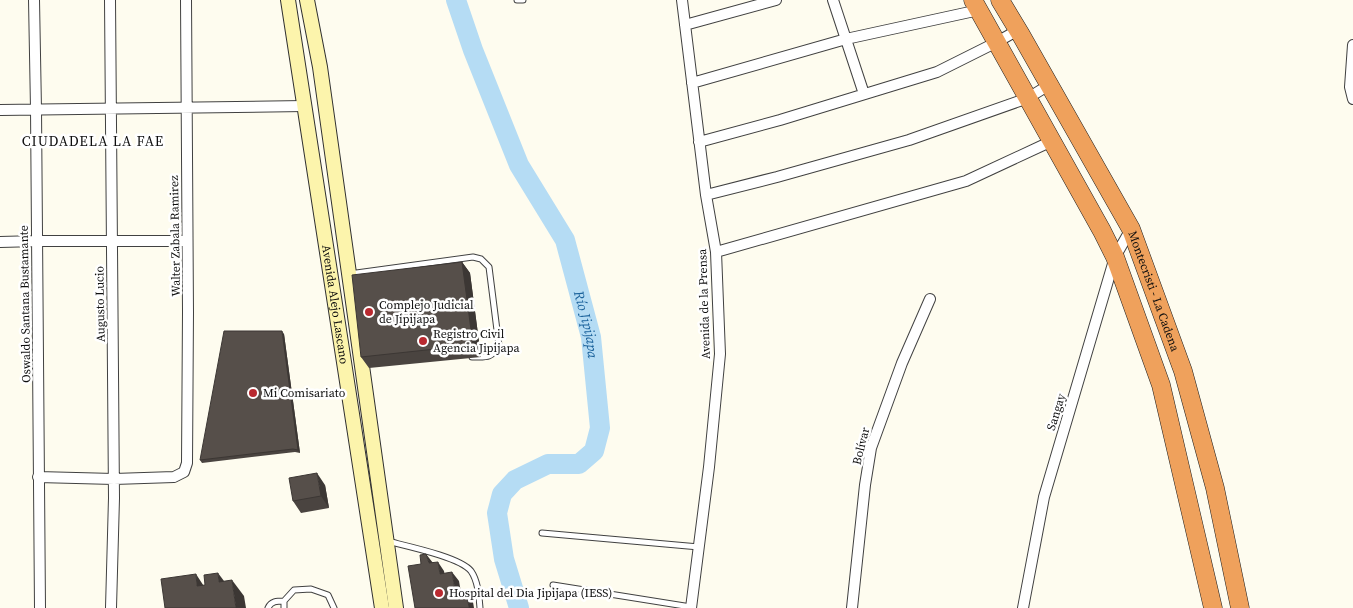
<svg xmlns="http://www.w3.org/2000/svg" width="1353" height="608" viewBox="0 0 1353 608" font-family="'Source Serif 4',serif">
<rect width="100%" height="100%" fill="#fefcef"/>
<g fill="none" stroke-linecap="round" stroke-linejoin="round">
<!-- river -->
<path stroke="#b5dcf4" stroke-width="20" id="s1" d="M456,0L473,50L519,165L565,240L591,337L600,428L594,451L579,464H548L515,480L502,494L497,513L504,559L519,608"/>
<defs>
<path id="lane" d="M517,0H523
M349,274L473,257L481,259L489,267L499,346C491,359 486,357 472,357
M542,533L699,547
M387,541C406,546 460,557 471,571C478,581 479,596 480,608
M553,585L691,607
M268,608C271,601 277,601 284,601
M284,608V601L294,590L311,589L328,595L334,608"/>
<path id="street" d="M34,0L36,109L40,608
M110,0L114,498L111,608
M682,0L706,195L716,252L720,354L709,467L691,608
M833,0L864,94
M685,25L776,0
M1353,45L1350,87L1353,99
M692,83L846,39L979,10
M0,110L304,106
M699,142L780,120L937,72L997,42L1018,30
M706,195L777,177L909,140L1028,98L1049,85
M0,242L37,241H187
M716,252L966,181L1052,141
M38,477L114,479L174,477L184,472L187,463L188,312L186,0
M852,608L865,485L871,448L902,363L930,299
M1023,608L1044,497L1115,257L1131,229"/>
<g id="secondary">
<path id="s2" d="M288,0L382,608"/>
<path d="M307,0L320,67L396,608"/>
</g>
<g id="highway">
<path d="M973,0L1102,231L1115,257L1161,385L1213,608"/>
<path id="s3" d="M1000,0L1021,35L1131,229L1183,371L1215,488L1240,608"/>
</g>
</defs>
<!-- lane casing -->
<use href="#lane" stroke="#414141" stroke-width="7"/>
<!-- street casing -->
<use href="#street" stroke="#414141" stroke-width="12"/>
<!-- secondary casing -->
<use href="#secondary" stroke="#303030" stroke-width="16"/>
<!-- highway casing -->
<use href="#highway" stroke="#1f1f1f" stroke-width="19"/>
<!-- lane -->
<use href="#lane" stroke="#fff" stroke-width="5"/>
<!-- street -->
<use href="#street" stroke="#fff" stroke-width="10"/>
<!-- secondary -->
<use href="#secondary" stroke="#fcf4ac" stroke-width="14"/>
<!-- highway -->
<use href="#highway" stroke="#efa15c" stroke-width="18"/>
</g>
<!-- wall -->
<path fill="#4a4440" d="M462,262L470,273L481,357L369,368L361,357Z
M284,334L300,453L295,452L202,463L200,460Z
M325,485L329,508L301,513L293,501Z"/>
<!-- shaded-wall -->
<path fill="#3c3734" d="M462,262L470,273L481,357L473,345Z
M282,331L284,334L300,453L298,450Z
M317,473L325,485L329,508L321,496Z
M426,554L433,563H429Z
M438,562L444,571L446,583L440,574Z
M452,572L459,581L463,604L456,595Z
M218,573L230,589L219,582Z
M196,574L207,591L197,586Z
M232,580L244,596L246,608H236Z
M467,594L473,602L474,608H469Z"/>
<!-- building -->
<path fill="#564f4a" stroke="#3c3734" d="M462,262L473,345L361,357L352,275Z
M224,331H282L298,450L293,449L200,460Z
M317,473L321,496L293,501L289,478Z
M426,554L429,563L438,562L440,574L452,572L456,595L467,594L469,608H415L408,566L421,564L420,555Z
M218,573L219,582L232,580L236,608H165L161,579L196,574L197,586L205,585L204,575Z"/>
<!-- markers -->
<g fill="#b92a30" stroke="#fff" stroke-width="2">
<circle cx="369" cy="312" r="5"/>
<circle cx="423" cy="341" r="5"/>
<circle cx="253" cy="393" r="5"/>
<circle cx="439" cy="593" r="5"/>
</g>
<g text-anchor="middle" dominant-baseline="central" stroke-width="5" stroke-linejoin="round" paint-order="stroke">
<!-- street labels -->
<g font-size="12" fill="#0e0e0e" stroke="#fff">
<text transform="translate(175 236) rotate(-91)">Walter Zabala Ramirez</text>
<text stroke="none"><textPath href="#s3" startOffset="330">Montecristi - La Cadena</textPath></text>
<text transform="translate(25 304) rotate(-91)">Oswaldo Santana Bustamante</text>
<text transform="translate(100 304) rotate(-91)">Augusto Lucio</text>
<text stroke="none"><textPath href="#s2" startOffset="308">Avenida Alejo Lascano</textPath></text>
<text transform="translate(704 304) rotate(-92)">Avenida de la Prensa</text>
<text transform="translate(1056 412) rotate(-73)">Sangay</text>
<text transform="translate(861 446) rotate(-76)">Bolívar</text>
</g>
<!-- poi labels -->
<g font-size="12" fill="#0e0e0e" stroke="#fff" text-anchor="start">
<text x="379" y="305">Complejo Judicial<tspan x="379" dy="14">de Jipijapa</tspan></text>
<text x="433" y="334">Registro Civil<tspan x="433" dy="14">Agencia Jipijapa</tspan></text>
<text x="263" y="393">Mi Comisariato</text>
<text x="449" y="593">Hospital del Dia Jipijapa (IESS)</text>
</g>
<!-- neighbourhood labels -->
<g font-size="14" letter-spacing="1" fill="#0e0e0e" stroke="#fff">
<text x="93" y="141">CIUDADELA LA FAE</text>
</g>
<!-- water labels -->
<g font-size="14" font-style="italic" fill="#1b629b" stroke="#fff">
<text stroke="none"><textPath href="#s1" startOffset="352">Río Jipijapa</textPath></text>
</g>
</g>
</svg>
